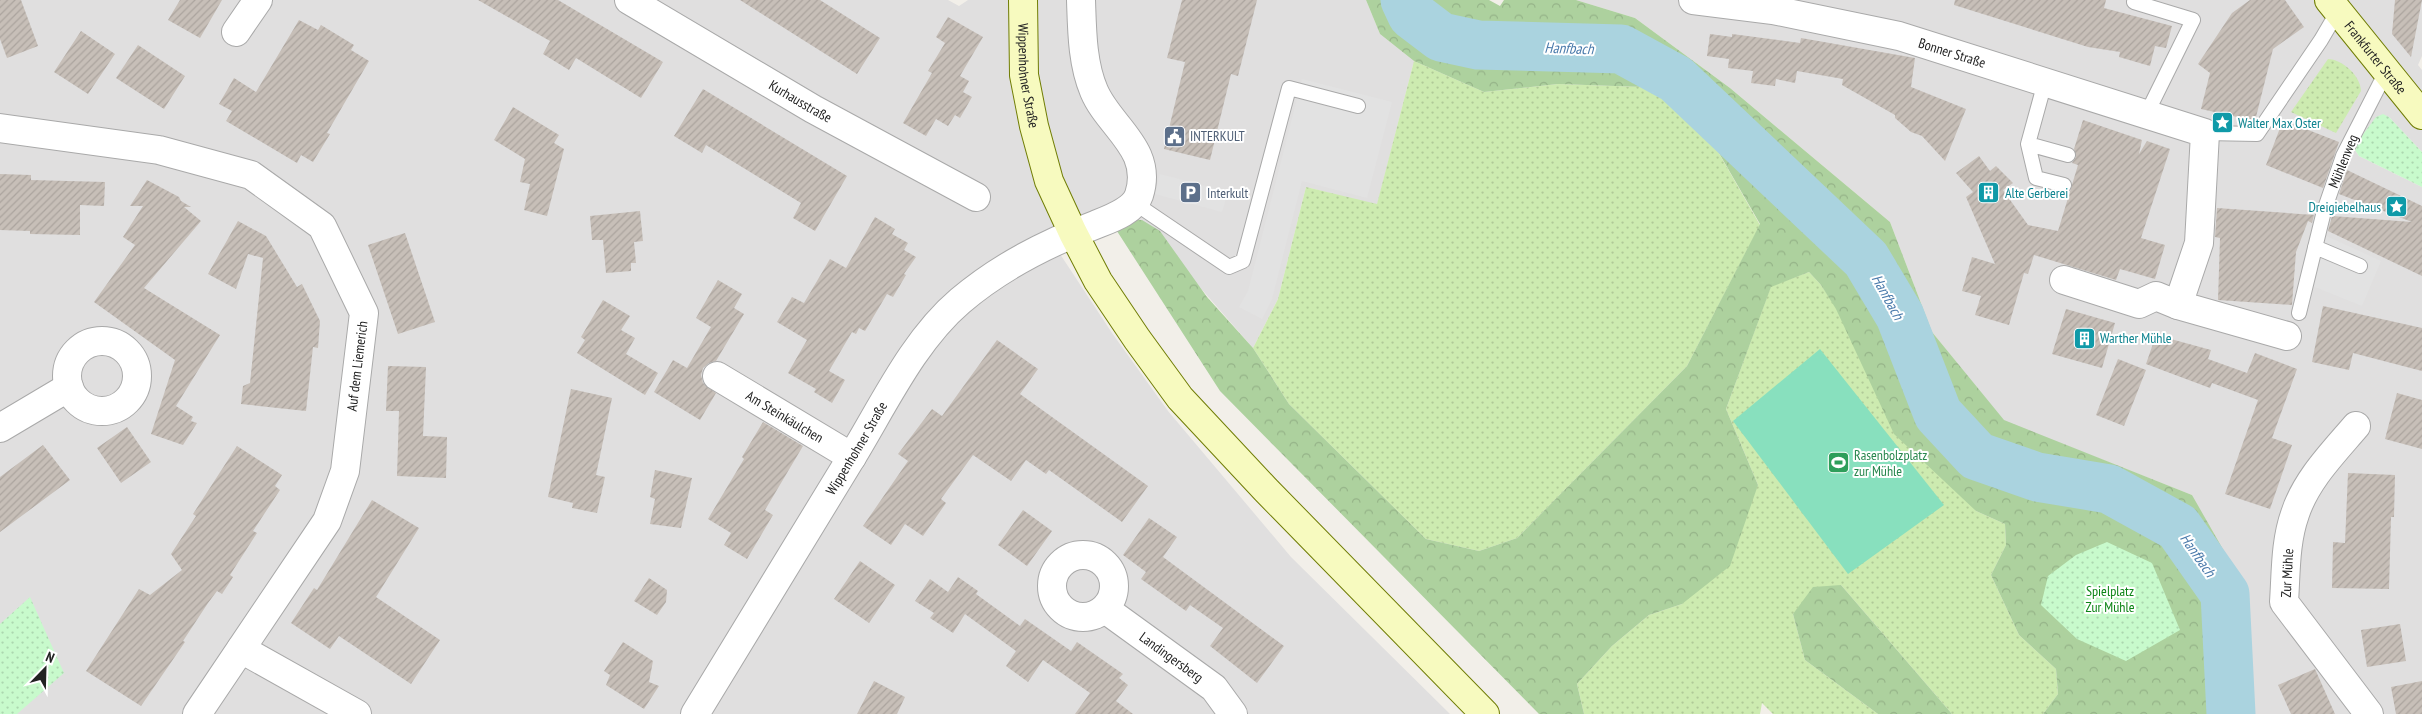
<svg xmlns="http://www.w3.org/2000/svg" width="2422" height="714" viewBox="0 0 2422 714" font-family="'PT Sans Narrow',sans-serif">
<defs>
<pattern id="grass-dots" width="8" height="8" patternUnits="userSpaceOnUse" patternTransform="scale(1.25)"><rect width="8" height="8" fill="#cdebb0"/><path d="M2 2h.1M6 6h.1" fill="none" stroke="#b0c997" stroke-width="1.8" stroke-linecap="round"/></pattern>
<pattern id="forest-crowns" width="20" height="18" patternUnits="userSpaceOnUse" patternTransform="scale(1.25)"><rect width="20" height="18" fill="#add19e"/><path d="M2 6a3 3 0 1 1 6 0M12 15a3 3 0 1 1 6 0" fill="none" stroke="#95b388"/></pattern>
<pattern id="park-dots" width="8" height="8" patternUnits="userSpaceOnUse" patternTransform="scale(1.25)"><rect width="8" height="8" fill="#c8facc"/><path d="M2 2h.1M6 6h.1" fill="none" stroke="#acd6af" stroke-width="1.8" stroke-linecap="round"/></pattern>
<pattern id="building-hatch" width="6" height="6" patternUnits="userSpaceOnUse" patternTransform="scale(1.25)"><rect width="6" height="6" fill="#c7bfb8"/><path d="M-1 1l2-2M0 6l6-6M5 7l2-2" fill="none" stroke="#aba49e"/></pattern>
</defs>
<rect width="100%" height="100%" fill="#f2efe9"/>
<!-- residential -->
<path fill="#e0dfdf" d="M0,0H948L959,6L968,0H1366L1380,34L1414,61L1377,205L1306,187L1278,299L1253,348L1142,221L1060,254L1112,333L1168,411L1291,557L1450,714H0Z
M1576,0H2422V56L2418,65L2422,70V152L2389,117L2355,150L2359,156L2422,187V714H2252V664L2192,495L2004,421L1932,332L1890,222L1730,88L1635,18Z"/>
<!-- grass -->
<path fill="url(#grass-dots)" d="M2328,59C2342,59 2361,76 2361,91L2336,133L2291,112Z
M1414,61L1484,92L1558,84L1643,87L1701,122L1760,225L1687,366L1517,538L1479,551L1426,539L1289,404L1253,348L1278,299L1306,187L1377,204Z
M1809,272L1821,285L1976,511L2005,524L2006,545L1991,575L2019,635L2056,669L2058,694L2043,714H1952L1841,585L1793,614L1805,660L1878,714H1773L1762,703L1760,714H1584L1577,684L1612,646L1649,615L1682,604L1758,485L1726,409L1771,286Z"/>
<!-- forest -->
<path fill="url(#forest-crowns)" d="M1366,0H1489L1500,6L1504,0H1576L1635,18L1730,88L1890,222L1932,332L2004,420L2192,495L2244,586L2252,664V714H2043L2058,694L2056,669L2019,635L1991,575L2006,545L2005,524L1976,511L1894,434L1836,309L1821,285L1809,272L1771,287L1726,409L1758,485L1730,566L1682,604L1649,615L1612,646L1577,684L1584,714H1539L1220,391L1115,228L1131,220H1142L1160,231L1207,297L1253,348L1289,404L1426,539L1479,551L1517,538L1687,366L1760,224L1701,122L1643,87L1558,84L1484,92L1414,61L1380,34Z
M1841,585L1952,714H1878L1805,660L1793,614L1813,587Z"/>
<!-- park -->
<path fill="url(#park-dots)" d="M2383,114L2389,117L2422,152V187L2359,156L2355,150V145L2376,117Z
M2107,542L2152,563L2180,630L2126,661L2077,639L2041,605L2048,576L2076,555Z
M30,597L64,673L17,714H0V624Z"/>
<!-- pitch -->
<path fill="#88e0be" d="M1820,349L1944,505L1848,574L1733,421Z"/>
<!-- parking -->
<path fill="#e2e2e2" d="M1302,79L1392,102L1367,198L1302,181L1272,299L1262,319L1239,307L1248,291Z
M1160,174L1228,192L1222,212L1155,194Z
M2322,234L2381,261L2362,306L2310,285Z"/>
<g fill="none" stroke-linecap="round" stroke-linejoin="round">
<!-- river -->
<path stroke="#aad3df" stroke-width="49" d="M1405,0L1412,15L1441,37L1478,45L1621,49L1676,79L1866,259L1900,316L1938,414L1977,456L2037,477L2109,489L2178,527L2225,594L2231,714"/>
</g>
<!-- building -->
<path fill="url(#building-hatch)" d="M0,0H21L38,46L7,58L0,39Z
M180,0H222L200,38L168,20Z
M478,0H558L663,62L641,98L576,58L569,70L543,54L550,41Z
M740,0H820L880,38L857,74Z
M1182,0H1257L1238,76L1231,74L1210,160L1164,149L1185,62L1167,58Z
M1955,0H2106L2104,8L2172,26L2166,48L2155,46L2150,66L2119,57L2120,52L2088,47L1954,5Z
M2250,0H2285L2304,27L2273,49L2255,121L2201,109L2210,73L2198,64L2232,13Z
M2395,0H2422L2411,57L2392,34Z
M948,17L983,37L960,76L969,81L963,92L972,97L960,118L955,115L948,126L936,119L926,136L903,123L932,73L928,71L945,43L936,37Z
M299,20L318,30L321,25L354,45L351,50L369,61L327,133L330,134L313,162L301,155L297,163L226,121L232,111L219,104L234,78L256,92Z
M81,31L115,54L88,94L54,72Z
M1710,34L1732,37V34L1800,43L1801,38L1915,58L1911,87L1966,109L1945,161L1922,136L1911,132L1895,118V115L1842,85L1843,79L1797,71L1795,83L1776,79L1775,86L1751,83L1753,71L1728,68L1729,59L1707,56Z
M138,45L185,76L164,109L116,78Z
M703,89L847,176L815,231L793,218L801,203L706,145L702,153L674,136Z
M513,107L559,135L554,143L564,149L547,216L524,210L530,184L520,182L525,159L494,140Z
M2083,120L2142,140L2139,154L2147,141L2170,149L2141,238L2165,245L2155,279L2120,269L2116,280L2034,255L2028,274L2024,273L2009,325L1975,315L1981,296L1962,291L1972,257L1995,264L1966,197L1973,192L1956,173L1979,156L1990,171L1996,166L2013,183L2003,190L2028,225L2058,231L2078,165L2072,163L2076,157L2074,149Z
M2283,120L2339,142L2323,188L2266,165Z
M2347,170L2422,206V276L2328,231L2332,216L2412,222L2339,194Z
M0,174L31,175V180L105,182L104,206L80,205V235L30,234V231L0,230Z
M147,180L179,197L181,201L191,207H184L201,221L144,288L220,335L176,406L193,417L191,421L197,423L183,445L151,434L175,360L94,302L135,245L123,237L143,206H130Z
M2217,208L2314,215L2312,223L2308,221L2296,252L2292,305L2218,300L2220,238L2215,237Z
M640,211L643,241L634,242L636,263H631V271L606,273L603,240H592L590,216Z
M875,217L895,229L892,234L908,243L904,250L916,257L904,274L906,275L893,297L887,294L865,331L859,328L856,334L852,332L829,371L845,380L832,403L814,392L816,389L788,373L807,340L777,322L792,297L804,303L830,259L846,268Z
M238,221L266,236L297,287L302,284L320,321L318,348L313,347L306,411L241,404L243,386L250,383L263,258L248,254L236,289L208,274Z
M405,233L435,322L398,334L368,245Z
M718,280L742,294L734,308L744,314L716,361L709,363L703,368L701,375L703,383L716,393L700,420L654,392L673,360L687,368L711,327L696,318Z
M603,300L630,316L621,330L635,338L626,354L658,373L645,395L577,353L585,340L581,337Z
M2323,306L2422,328V371L2353,353L2349,370L2312,362Z
M2066,309L2115,323L2102,368L2052,354Z
M2156,335L2211,350L2208,359L2247,373L2255,353L2297,369L2272,438L2292,445L2270,509L2225,494L2258,400L2212,383L2210,388L2146,364Z
M997,340L1038,369L1020,394L1148,486L1122,522L1049,470L1046,474L1026,460L1011,481L973,455L941,499L946,503L923,536L905,524L891,545L863,526L908,461L898,454L932,409L942,416Z
M2118,359L2146,370L2124,426L2096,415Z
M388,366L426,367L423,436L447,437L446,478L397,476L399,411H386Z
M571,389L612,398L596,475L605,477L597,513L572,508L573,503L548,497Z
M2397,393L2422,400V449L2385,439Z
M763,422L803,446L765,510L773,515L747,559L724,545L731,533L708,519L744,459L742,457Z
M127,427L151,462L121,483L97,448Z
M43,445L70,480L0,532V477Z
M237,446L282,475L275,486L280,490L253,531L257,533L230,575L233,577L222,594L217,591L208,603L183,641L185,642L141,706L86,671L139,589L150,595L182,570L171,554L196,516L193,514Z
M655,470L692,478L681,528L650,524L655,499L650,497Z
M2348,473L2395,475L2394,517H2391L2389,589L2332,588L2333,542L2345,543Z
M372,500L419,528L376,597L440,640L411,684L339,636L330,649L291,623L314,588L317,590Z
M1023,510L1052,531L1027,566L998,545Z
M1149,518L1177,537L1163,557L1284,646L1257,683L1210,646L1223,628L1190,605L1186,611L1141,579L1146,572L1123,555Z
M860,561L895,585L869,623L834,599Z
M958,577L978,591L976,594L1020,626L1025,619L1071,651L1077,642L1123,674L1119,678L1128,685L1116,701L1133,714H1075L1090,693L1043,660L1028,682L1006,666L1016,651L965,614L953,633L930,618L934,613L915,601L930,579L948,592Z
M649,578L667,590L666,602L657,615L634,601Z
M2400,624L2406,661L2367,667L2361,630Z
M623,642L653,661L649,682L659,686L644,709L606,685L610,675L604,671Z
M2315,669L2335,714H2291L2278,685Z
M874,681L905,697L897,714H857Z
M2422,681V714H2396L2391,687Z"/>
<g fill="none" stroke-linecap="round" stroke-linejoin="round">
<defs>
<path id="service" d="M2134,2L2193,20L2146,115
M2045,82L2028,144L2036,178L2064,185
M2205,133L2257,134L2321,40L2338,11
M2028,144L2068,155
M1136,204L1229,267L1243,261L1289,88L1358,106
M2315,247L2360,266
M2299,313L2324,211L2343,156L2386,72"/>
<g id="minor">
<path id="s1" d="M629,0L813,109L976,197"/>
<path id="s2" d="M1693,0L1773,10L1899,36L2205,133L2199,243L2178,305L2287,336"/>
<path d="M236,32L258,0"/>
<path d="M0,128L159,150L251,175L322,226L364,313L345,471L327,521L197,714"/>
<path d="M2064,280L2139,304L2156,296L2178,305"/>
<circle cx="102" cy="376" r="35"/>
<path id="s3" d="M717,376L852,457"/>
<path d="M2356,426C2333,453 2306,480 2295,514C2285,542 2286,573 2284,602L2369,714"/>
<path d="M0,428L69,387"/>
<circle cx="1083" cy="586" r="31"/>
<path id="s4" d="M1105,609L1214,688L1233,714"/>
<path d="M241,649L357,714"/>
<path id="s5" d="M695,714C747,628 800,542 853,455C884,404 914,340 960,301C1000,267 1047,243 1095,225C1110,219 1134,211 1139,195C1154,149 1109,127 1094,91C1082,63 1082,29 1081,0"/>
</g>
<g id="secondary">
<path id="s6" d="M1023,0L1024,75L1034,126L1049,181L1073,233L1098,281L1137,339L1180,398L1266,490L1485,714"/>
<path id="s7" d="M2329,0L2422,115"/>
</g>
</defs>
<!-- service casing -->
<use href="#service" stroke="#a9a9a9" stroke-width="16"/>
<!-- minor casing -->
<use href="#minor" stroke="#a9a9a9" stroke-width="30"/>
<!-- secondary casing -->
<use href="#secondary" stroke="#707d05" stroke-width="30"/>
<!-- service -->
<use href="#service" stroke="#fff" stroke-width="14"/>
<!-- minor -->
<use href="#minor" stroke="#fff" stroke-width="28"/>
<!-- secondary -->
<use href="#secondary" stroke="#f7fabf" stroke-width="28"/>
</g>
<!-- icons -->
<defs>
<symbol id="sight-square" viewBox="-11 -11 22 22"><rect x="-9" y="-9" width="18" height="18" rx="4" fill="#0f9aa8" stroke="#fff"/><path d="M0-6L1.8-2.2L6-1.7L2.9 1.2L3.7 5.4L0 3.3L-3.7 5.4L-2.9 1.2L-6-1.7L-1.8-2.2Z" fill="#fff"/></symbol>
<symbol id="civic-square" viewBox="-11 -11 22 22"><rect x="-9" y="-9" width="18" height="18" rx="4" fill="#5c6f8a" stroke="#fff"/><path d="M-.6-6.5H3V-4.5H.6V-3L4-1V1h2V6H-6V1h2V-1L-.6-3ZM-1.2 2.5V6h2.4V2.5Z" fill="#fff"/></symbol>
<symbol id="parking-square" viewBox="-11 -11 22 22"><rect x="-9" y="-9" width="18" height="18" rx="4" fill="#5c6f8a" stroke="#fff"/><path d="M-3.5-5.5H1a3.5 3.5 0 0 1 0 7H-1V5.5H-3.5ZM-1-3.4V-.6H.8a1.4 1.4 0 0 0 0-2.8Z" fill="#fff"/></symbol>
<symbol id="building-square" viewBox="-11 -11 22 22"><rect x="-9" y="-9" width="18" height="18" rx="4" fill="#0f9aa8" stroke="#fff"/><path d="M-4-6H4V6H1V3H-1V6H-4ZM-2.5-4.3h1.7v1.8h-1.7ZM.8-4.3h1.7v1.8H.8ZM-2.5-1h1.7V.8h-1.7ZM.8-1h1.7V.8H.8Z" fill="#fff"/></symbol>
<symbol id="stadium-square" viewBox="-11 -11 22 22"><rect x="-9" y="-9" width="18" height="18" rx="4" fill="#2e9e5b" stroke="#fff"/><path d="M0-5a6.5 5 0 1 0 0 10a6.5 5 0 1 0 0-10ZM-3.5-1.8h7v3.6h-7Z" fill="#fff"/></symbol>
</defs>
<g fill-rule="evenodd">
<use href="#sight-square" x="2210" y="110" width="25" height="25"/>
<use href="#civic-square" x="1162" y="124" width="25" height="25"/>
<use href="#parking-square" x="1178" y="180" width="25" height="25"/>
<use href="#building-square" x="1976" y="180" width="25" height="25"/>
<use href="#sight-square" x="2384" y="194" width="25" height="25"/>
<use href="#building-square" x="2072" y="326" width="25" height="25"/>
<use href="#stadium-square" x="1826" y="450" width="25" height="25"/>
</g>
<g text-anchor="middle" dominant-baseline="central" stroke-width="4" stroke-linejoin="round" paint-order="stroke">
<!-- street labels -->
<g font-size="14" fill="#222" stroke="#fff">
<text stroke="none"><textPath href="#s2" startOffset="265">Bonner Straße</textPath></text>
<text stroke="none"><textPath href="#s7" startOffset="74">Frankfurter Straße</textPath></text>
<text stroke="none"><textPath href="#s6" startOffset="76">Wippenhohner Straße</textPath></text>
<text stroke="none"><textPath href="#s1" startOffset="199">Kurhausstraße</textPath></text>
<text transform="translate(2343 161) rotate(-68)">Mühlenweg</text>
<text transform="translate(357 366) rotate(-83)">Auf dem Liemerich</text>
<text stroke="none"><textPath href="#s3" startOffset="79">Am Steinkäulchen</textPath></text>
<text stroke="none"><textPath href="#s5" startOffset="311">Wippenhohner Straße</textPath></text>
<text transform="translate(2287 573) rotate(-87)">Zur Mühle</text>
<text stroke="none"><textPath href="#s4" startOffset="82">Landingersberg</textPath></text>
</g>
<!-- culture labels -->
<g font-size="14" fill="#0d838f" stroke="#fff" text-anchor="start">
<text x="2238" y="123">Walter Max Oster</text>
<text x="2005" y="193">Alte Gerberei</text>
<text x="2381" y="207" text-anchor="end">Dreigiebelhaus</text>
<text x="2100" y="338">Warther Mühle</text>
</g>
<!-- service labels -->
<g font-size="14" fill="#4e5e75" stroke="#fff" text-anchor="start">
<text x="1190" y="136">INTERKULT</text>
<text x="1207" y="193">Interkult</text>
</g>
<!-- leisure labels -->
<g font-size="14" fill="#27864d" stroke="#fff" text-anchor="start">
<text x="1854" y="455">Rasenbolzplatz<tspan x="1854" dy="16">zur Mühle</tspan></text>
</g>
<!-- park labels -->
<g font-size="14" fill="#0c8416" stroke="#fff">
<text x="2110" y="591">Spielplatz<tspan x="2110" dy="16">Zur Mühle</tspan></text>
</g>
<!-- water labels -->
<g font-size="15" font-style="italic" fill="#4a7aab" stroke="#fff">
<text transform="translate(1569 48) rotate(2)">Hanfbach</text>
<text transform="translate(1888 297) rotate(61)">Hanfbach</text>
<text transform="translate(2198 555) rotate(55)">Hanfbach</text>
</g>
</g>
<!-- north arrow -->
<g transform="translate(45 669) rotate(23)" stroke="#ffffff" stroke-width="4" paint-order="stroke">
<path d="M0-4L9 19L0 12L-9 19Z" fill="#222222"/>
<text y="-8" font-size="14" font-weight="bold" text-anchor="middle" fill="#222222">N</text>
</g>
</svg>
